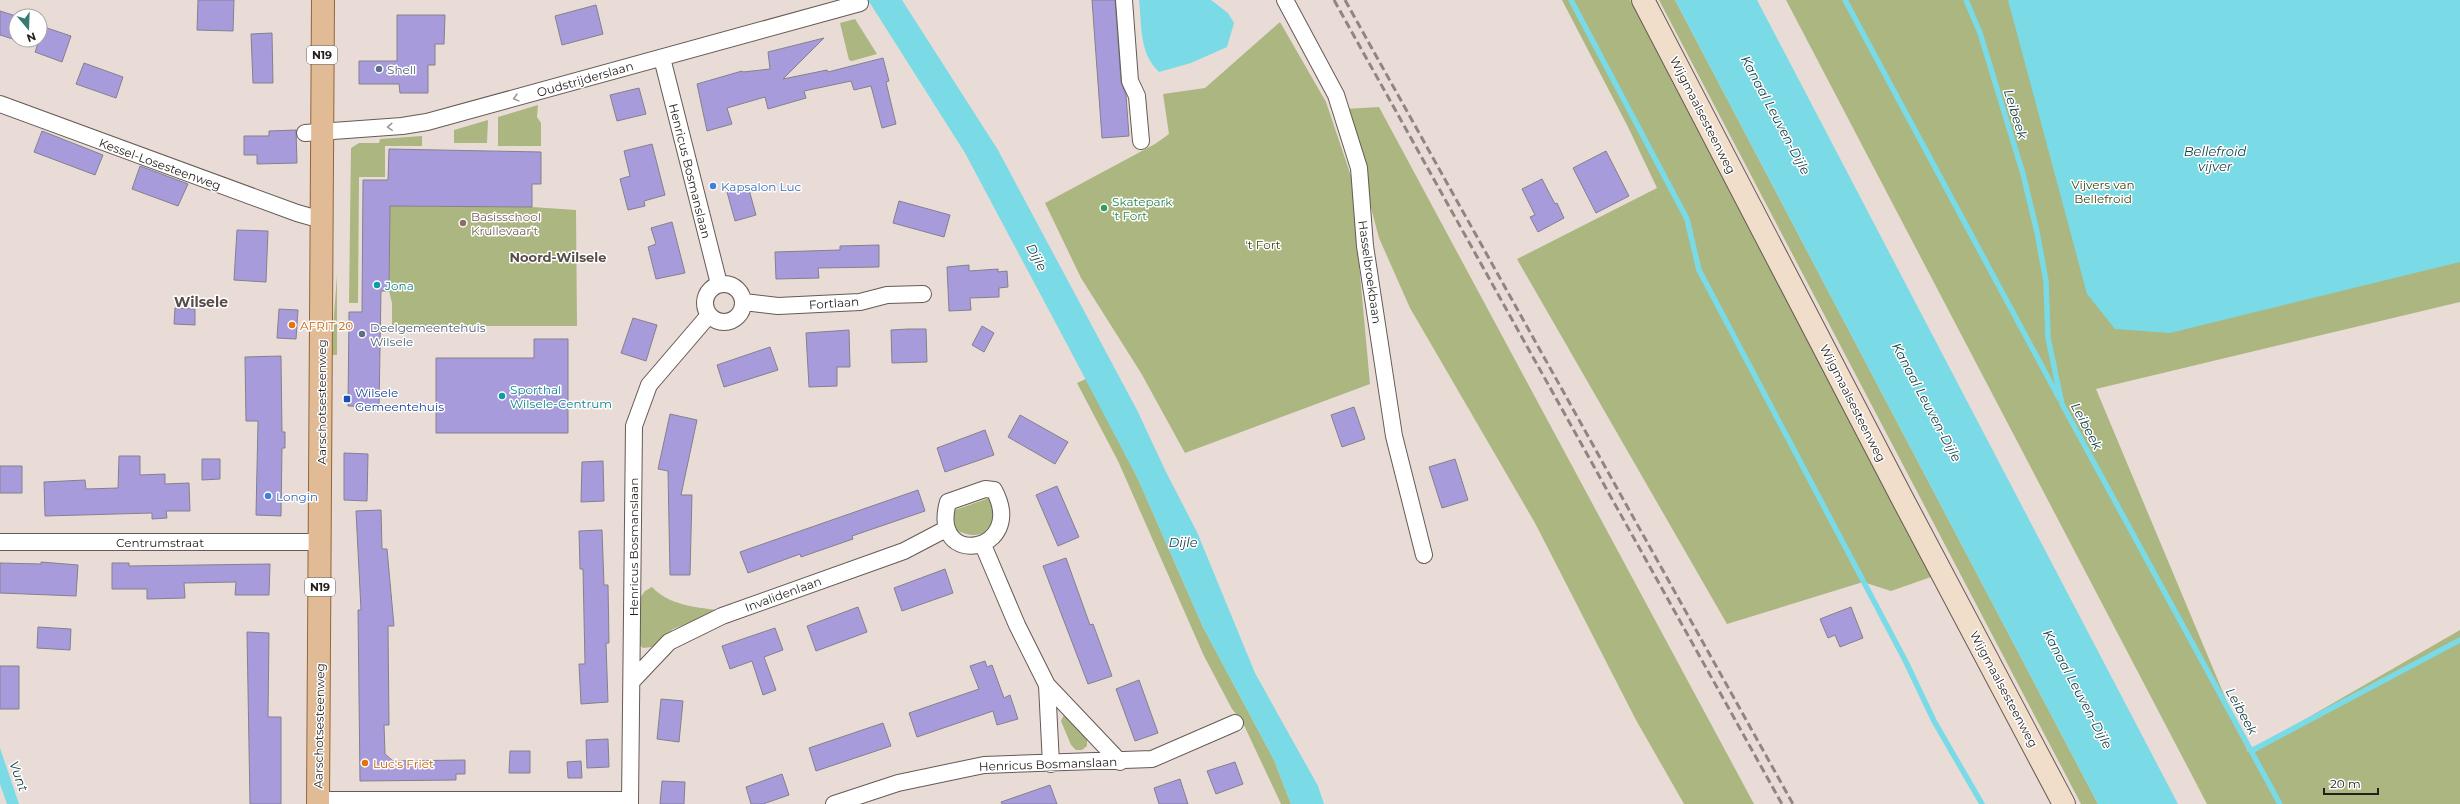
<svg xmlns="http://www.w3.org/2000/svg" width="2460" height="804" viewBox="0 0 2460 804" font-family="Montserrat,sans-serif">
<rect width="100%" height="100%" fill="#e9dcd6"/>
<!-- green -->
<path fill="#abb680" d="M1562,0H1630L1931,577L1891,591L1863,582L1727,624L1517,259L1657,188L1628,127Z
M1659,0H1675L2098,804H2081Z
M1786,0H2460V302L2096,389L2248,752L2460,630V804H2207Z
M855,19L877,54L852,61L849,60L840,23Z
M1280,22L1326,102L1351,176L1370,384L1185,453L1141,373L1081,278L1045,203L1155,144L1169,134L1163,94L1205,88Z
M538,105L537,117L541,123V146H498V117Z
M1379,107L1754,804H1684L1636,720L1535,523L1410,308L1379,238L1345,109Z
M488,120L487,143H454V130Z
M422,136V146H385V177H359L358,303H349L351,148L359,143H379L380,139Z
M390,206L532,207L576,210L577,326H392V303L389,291Z
M337,275V355H331Z
M1086,379L1138,479L1203,627L1274,760L1291,804H1281L1242,721L1232,709L1204,656L1118,461L1077,383Z
M989,498L996,511C990,534 978,541 956,530L953,518L955,510Z
M652,587C669,605 694,607 717,610L718,612L673,629L652,647L643,648L639,644L640,598L645,591Z
M1064,715L1071,717L1087,740V746L1082,750H1076L1071,745L1061,721Z"/>
<!-- water -->
<path fill="#7adae6" d="M868,0H902L998,150L1137,410L1166,472L1197,532L1255,673L1318,786L1324,804H1291L1274,760L1203,627L1138,479L1069,348L965,153Z
M1139,0H1211L1228,13L1234,23L1227,47L1191,63L1159,72C1139,53 1142,26 1139,0Z
M1675,0H1757L2178,804H2098Z
M2008,0H2460V262L2170,333L2115,329L2087,294Z
M0,748L19,804H7L0,784Z"/>
<g fill="none" stroke-linecap="round" stroke-linejoin="round">
<!-- stream -->
<path stroke="#7adae6" stroke-width="5.5" d="M1571,0L1687,219L1699,270L1906,662L1934,721L1982,804
M1845,0L2059,398
M1966,0L1980,33L2023,174L2037,232L2046,281L2048,338L2062,404L2280,804
M2251,751L2460,640"/>
</g>
<!-- building -->
<path fill="#a89bdb" stroke="#83818c" d="M198,0H234L233,31L197,30Z
M1092,0H1115L1121,82L1126,95L1129,136L1102,138Z
M596,5L603,34L562,45L555,16Z
M0,11L16,16V40L0,35Z
M397,15H445L444,44H435V65H428V93H400L399,84H359V61H397Z
M44,27L71,36L62,62L35,52Z
M272,33L273,83H253L251,34Z
M824,38L783,79L827,70L828,72L883,58L889,81L886,82L896,124L882,128L871,86L854,90L851,81L804,91L806,98L768,109L765,97L727,108L732,124L707,131L697,84L742,71L743,72L770,69L768,52Z
M84,63L123,77L116,98L76,84Z
M639,88L646,114L617,121L610,95Z
M296,130L297,163L257,164V155H244V136H269V131Z
M42,131L103,155L95,175L34,152Z
M652,144L665,195L644,201L645,206L628,210L620,179L630,176L624,151Z
M389,149L541,152V184H532V207L390,206L389,291H381L379,407L348,406L349,312H362L363,180H388Z
M1606,151L1629,196L1596,213L1573,168Z
M140,166L188,184L178,206L132,189Z
M1542,179L1555,204L1557,203L1564,218L1538,232L1530,217L1535,215L1522,189Z
M748,186L756,215L735,221L727,192Z
M899,201L950,215L944,237L893,223Z
M672,222L685,273L656,279L648,247L656,244L651,228Z
M237,230L268,231L266,282L234,280Z
M879,245V267L818,268L819,278L776,279L775,252L840,250V246Z
M969,265V271L998,269V272L1007,271L1008,287L999,288V297L970,298L971,310L949,311L947,267Z
M175,308L195,309V325L174,324Z
M279,309L298,310L296,339L277,338Z
M633,318L657,325L646,361L621,353Z
M982,326L994,333L984,352L972,345Z
M908,329H926L927,362L892,363L891,330Z
M849,330L850,367H837V386L809,387L806,333Z
M534,339H568V433H436V358H534Z
M770,347L778,370L724,387L717,365Z
M281,356L282,432H285V448H282L281,516L256,515L258,421H246L245,357Z
M1354,407L1365,439L1342,447L1331,415Z
M670,414L697,420L681,495H692L690,575H670L668,471L658,469Z
M1020,415L1068,442L1055,464L1008,437Z
M985,430L994,455L945,472L937,448Z
M344,453L368,454L367,501L344,500Z
M119,456H140V475L165,474V484L189,483L190,511H166L167,518L152,519V513L45,516L44,482L85,480L86,489L118,488Z
M202,459H220V479L202,480Z
M1455,459L1468,500L1442,508L1429,467Z
M603,461L604,501L581,502L582,462Z
M0,466H22V493H0Z
M1057,486L1079,537L1058,546L1036,495Z
M918,490L925,511L852,536L853,539L801,557L800,554L748,573L740,552Z
M381,510L382,549H387L394,626H388L389,725H384L385,754L393,761L465,760V774H456V780L360,781L358,610H361L356,511Z
M602,530L604,585H608L609,643H606L608,702L581,704L579,664H585L583,569H580L579,531Z
M1066,558L1090,625L1093,624L1112,676L1088,684L1043,566Z
M41,562L78,565L76,596L0,593V563L41,564Z
M112,563H129V566L270,564L269,595H235L236,582L184,583L185,598L147,599V589H112Z
M945,569L953,593L902,611L894,588Z
M858,607L867,632L816,651L807,626Z
M1851,607L1863,638L1840,647L1835,635L1828,638L1820,619Z
M38,627L71,629L70,650L37,648Z
M775,628L783,650L764,657L776,690L763,695L752,661L730,669L722,646Z
M247,632L269,633L268,717H281V804H250Z
M985,661L987,667L992,665L1004,698L1010,695L1018,719L997,725L993,711L917,737L909,713L979,689L970,666Z
M0,666H19V709H0Z
M1139,680L1158,733L1135,741L1116,689Z
M661,699L683,701L679,742L657,739Z
M883,723L891,746L816,771L809,748Z
M608,739L609,767L587,768L586,740Z
M510,751H530V773H509Z
M581,761L582,778H568L567,762Z
M1235,762L1243,784L1216,794L1207,771Z
M782,774L789,795L763,804H751L746,787Z
M1180,779L1188,804H1159L1154,788Z
M662,781L685,782L684,804H660Z
M1050,785L1057,804H1002L1001,802Z"/>
<g fill="none" stroke-linecap="round" stroke-linejoin="round">
<defs>
<path id="street" d="M1124,0L1130,81L1137,96L1141,141
M1285,0L1336,95L1359,168L1365,246L1394,436L1424,555
M662,58L719,284
M0,104L297,213L311,217H322
M305,133L402,126L427,122L860,3
M705 303a19 19 0 1 1 38 0a19 19 0 1 1-38 0Z
M744,302L778,306L860,302L887,295L923,294
M985,489L994,490C1028,553 929,570 948,502Z
M0,542H321
M983,545L1017,625L1047,685L1120,762
M633,680L669,642L722,616L904,551L946,529
M1047,685L1051,764
M318,800H630
M630,804L634,426L649,385L709,315
M834,804L898,783L984,765L1152,759L1235,723"/>
<path id="secondary" d="M1643,0L1901,496L2064,804"/>
<path id="primary" d="M318,804L323,0"/>
</defs>
<!-- street casing -->
<use href="#street" stroke="#655a54" stroke-width="18"/>
<!-- secondary casing -->
<use href="#secondary" stroke="#655a54" stroke-width="24"/>
<!-- primary casing -->
<use href="#primary" stroke="#91663e" stroke-width="24"/>
<!-- street -->
<use href="#street" stroke="#fff" stroke-width="16"/>
<!-- secondary -->
<use href="#secondary" stroke="#f0ddca" stroke-width="22"/>
<!-- primary -->
<use href="#primary" stroke="#e0bb95" stroke-width="22"/>
<!-- rail -->
<path stroke="#8f8682" stroke-width="3" stroke-dasharray="8 4" stroke-linecap="butt" d="M1334,0L1782,804
M1345,0L1793,804"/>
</g>
<!-- one-way arrows -->
<defs><path id="oneway-chevron" d="M-2-3.5L2.5 0L-2 3.5" fill="none" stroke-width="1.6" stroke-linecap="round" stroke-linejoin="round"/></defs>
<g stroke="#9c9a99">
<use href="#oneway-chevron" transform="translate(516 98) rotate(165)"/>
<use href="#oneway-chevron" transform="translate(390 127) rotate(176)"/>
</g>
<!-- markers -->
<g fill="#5c6f8a" stroke="#fff" stroke-width="1.5">
<circle cx="379" cy="69" r="4"/>
<circle cx="362" cy="334" r="4"/>
</g>
<g fill="#3f7fe0" stroke="#fff" stroke-width="1.5">
<circle cx="713" cy="186" r="4"/>
<circle cx="268" cy="496" r="4"/>
</g>
<circle fill="#2e9e5b" stroke="#fff" stroke-width="1.5" cx="1104" cy="208" r="4"/>
<circle fill="#8d6e63" stroke="#fff" stroke-width="1.5" cx="463" cy="223" r="4"/>
<g fill="#0f9aa8" stroke="#fff" stroke-width="1.5">
<circle cx="377" cy="285" r="4"/>
<circle cx="502" cy="396" r="4"/>
</g>
<g fill="#e8710a" stroke="#fff" stroke-width="1.5">
<circle cx="292" cy="325" r="4"/>
<circle cx="365" cy="763" r="4"/>
</g>
<rect fill="#1a4fb4" stroke="#fff" stroke-width="1.5" x="343" y="395" width="8" height="8" rx="2"/>
<g text-anchor="middle" dominant-baseline="central" stroke-width="3" stroke-linejoin="round" paint-order="stroke">
<!-- shield labels -->
<g fill="#fff" stroke="#666261" stroke-width="1">
<rect x="307" y="46" width="30" height="18" rx="3"/>
<rect x="305" y="578" width="30" height="18" rx="3"/>
</g>
<g font-size="11" font-weight="bold" fill="#241f1d">
<text x="322" y="55">N19</text>
<text x="320" y="587">N19</text>
</g>
<!-- service labels -->
<g font-size="12" fill="#4e5e75" stroke="#fff" text-anchor="start">
<text x="387" y="69">Shell</text>
<text x="370" y="327">Deelgemeentehuis<tspan x="370" dy="14">Wilsele</tspan></text>
</g>
<!-- street labels -->
<g font-size="12" fill="#241f1d" stroke="#fff">
<text transform="translate(585 79) rotate(-16)">Oudstrijderslaan</text>
<text transform="translate(1703 115) rotate(63)">Wijgmaalsesteenweg</text>
<text transform="translate(160 164) rotate(20)">Kessel-Losesteenweg</text>
<text transform="translate(690 171) rotate(76)">Henricus Bosmanslaan</text>
<text transform="translate(1370 272) rotate(82)">Hasselbroekbaan</text>
<text transform="translate(834 303) rotate(-4)">Fortlaan</text>
<text transform="translate(321 402) rotate(-90)">Aarschotsesteenweg</text>
<text transform="translate(1853 403) rotate(63)">Wijgmaalsesteenweg</text>
<text x="160" y="542">Centrumstraat</text>
<text transform="translate(633 547) rotate(-90)">Henricus Bosmanslaan</text>
<text transform="translate(783 594) rotate(-20)">Invalidenlaan</text>
<text transform="translate(2004 689) rotate(62)">Wijgmaalsesteenweg</text>
<text transform="translate(319 726) rotate(-89)">Aarschotsesteenweg</text>
<text transform="translate(1048 764) rotate(-2)">Henricus Bosmanslaan</text>
</g>
<!-- park labels -->
<g font-size="12" fill="#3d4511" stroke="#fff">
<text x="2103" y="184">Vijvers van<tspan x="2103" dy="14">Bellefroid</tspan></text>
<text x="1263" y="244">'t Fort</text>
</g>
<!-- shop labels -->
<g font-size="12" fill="#366cbe" stroke="#fff" text-anchor="start">
<text x="721" y="186">Kapsalon Luc</text>
<text x="276" y="496">Longin</text>
</g>
<!-- leisure labels -->
<g font-size="12" fill="#27864d" stroke="#fff" text-anchor="start">
<text x="1112" y="201">Skatepark<tspan x="1112" dy="14">'t Fort</tspan></text>
</g>
<!-- education labels -->
<g font-size="12" fill="#785e54" stroke="#fff" text-anchor="start">
<text x="471" y="216">Basisschool<tspan x="471" dy="14">Krullevaar't</tspan></text>
</g>
<!-- culture labels -->
<g font-size="12" fill="#0d838f" stroke="#fff" text-anchor="start">
<text x="385" y="285">Jona</text>
<text x="510" y="389">Sporthal<tspan x="510" dy="14">Wilsele-Centrum</tspan></text>
</g>
<!-- food labels -->
<g font-size="12" fill="#c56008" stroke="#fff" text-anchor="start">
<text x="300" y="325">AFRIT 20</text>
<text x="373" y="763">Luc's Friet</text>
</g>
<!-- transit labels -->
<g font-size="12" fill="#164399" stroke="#fff" text-anchor="start">
<text x="355" y="392">Wilsele<tspan x="355" dy="14">Gemeentehuis</tspan></text>
</g>
<!-- water labels -->
<g font-size="13" font-style="italic" fill="#154247" stroke="#fff">
<text transform="translate(2016 114) rotate(73)">Leibeek</text>
<text transform="translate(1776 115) rotate(62)">Kanaal Leuven-Dijle</text>
<text x="2215" y="151">Bellefroid<tspan x="2215" dy="15">vijver</tspan></text>
<text transform="translate(1037 257) rotate(62)">Dijle</text>
<text transform="translate(1927 402) rotate(62)">Kanaal Leuven-Dijle</text>
<text transform="translate(2087 426) rotate(62)">Leibeek</text>
<text x="1183" y="542">Dijle</text>
<text transform="translate(2078 689) rotate(62)">Kanaal Leuven-Dijle</text>
<text transform="translate(2242 711) rotate(61)">Leibeek</text>
<text transform="translate(19 776) rotate(70)">Vunt</text>
</g>
<!-- neighbourhood labels -->
<g font-size="13" font-weight="bold" fill="#574c46" stroke="#fff">
<text x="558" y="257">Noord-Wilsele</text>
</g>
<!-- quarter labels -->
<g font-size="14" font-weight="bold" fill="#574c46" stroke="#fff">
<text x="201" y="302">Wilsele</text>
</g>
</g>
<!-- north arrow -->
<g transform="translate(28 28) rotate(161)"><circle r="19" fill="#ffffff" stroke="#a7a5a5"/>
<path d="M0-3L7 15L0 10L-7 15Z" fill="#357b72"/>
<text y="-6" font-size="11" font-weight="bold" text-anchor="middle" fill="#241f1d">N</text>
</g>
<!-- scale -->
<path d="M2324 788v6h54v-6" fill="none" stroke="#241f1d" stroke-width="2"/>
<text x="2330" y="788" font-size="12" fill="#241f1d" stroke="#ffffff" stroke-width="3" paint-order="stroke">20 m</text>
</svg>
